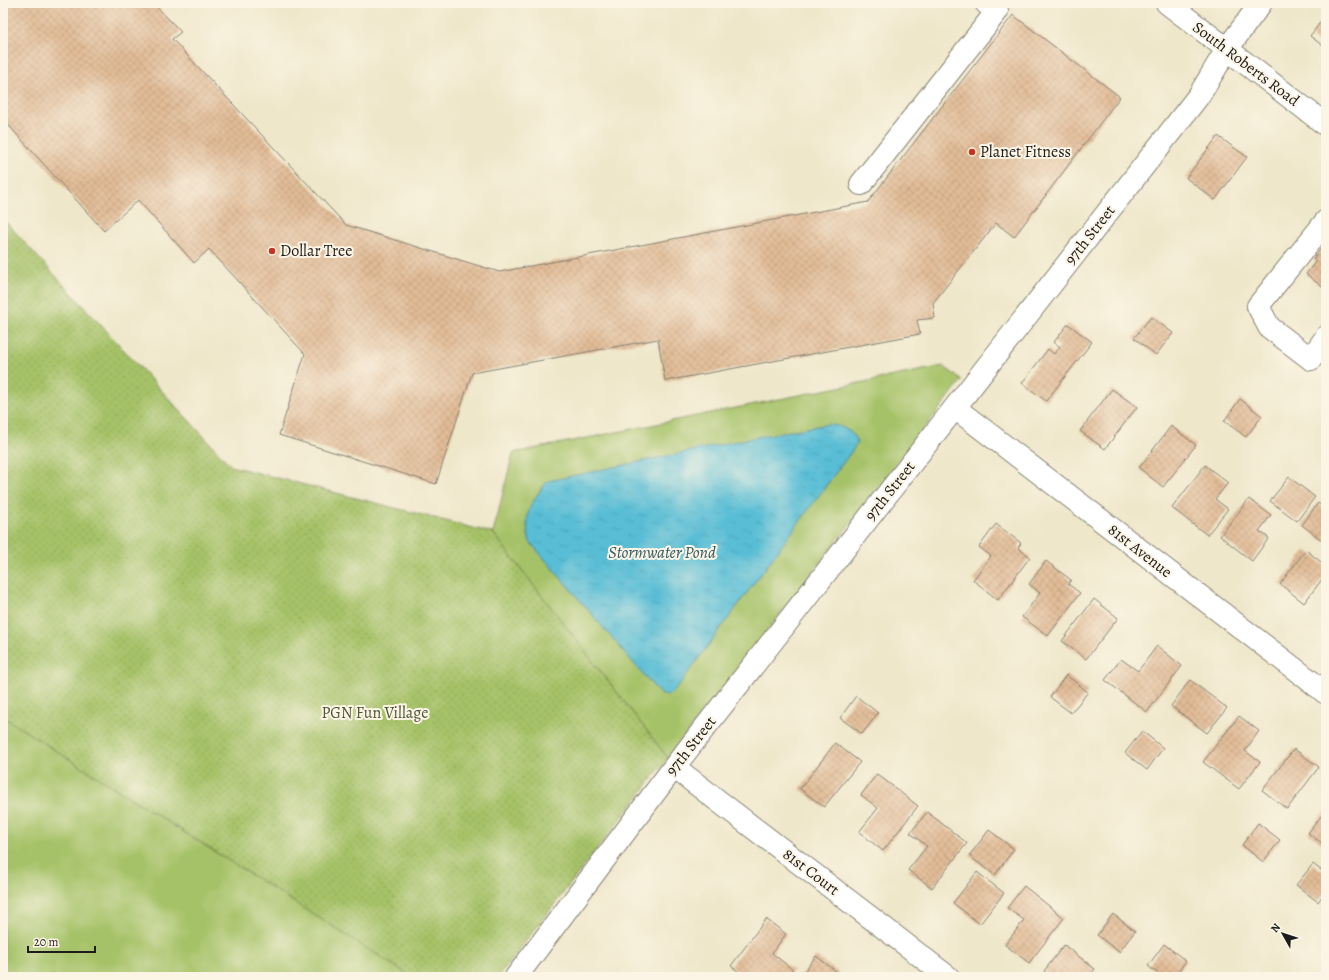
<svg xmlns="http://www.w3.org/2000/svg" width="1329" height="980" viewBox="0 0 1329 980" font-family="Alegreya,serif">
<defs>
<pattern id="park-dots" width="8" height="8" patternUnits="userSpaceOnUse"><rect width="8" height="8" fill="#a6c268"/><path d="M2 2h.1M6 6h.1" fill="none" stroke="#8ea65a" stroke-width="1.8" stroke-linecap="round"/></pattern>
<pattern id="water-ripples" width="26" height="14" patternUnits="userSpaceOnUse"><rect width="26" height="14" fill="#58bdd5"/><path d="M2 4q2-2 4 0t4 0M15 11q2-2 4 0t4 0" fill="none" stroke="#4ca2b6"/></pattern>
<pattern id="building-cross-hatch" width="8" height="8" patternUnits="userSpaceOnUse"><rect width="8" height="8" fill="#e2bc97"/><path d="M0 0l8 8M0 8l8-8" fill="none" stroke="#c1a182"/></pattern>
</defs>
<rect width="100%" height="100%" fill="#fcf5e5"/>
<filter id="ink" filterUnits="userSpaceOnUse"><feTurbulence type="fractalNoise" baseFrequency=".025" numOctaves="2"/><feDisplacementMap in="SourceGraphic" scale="8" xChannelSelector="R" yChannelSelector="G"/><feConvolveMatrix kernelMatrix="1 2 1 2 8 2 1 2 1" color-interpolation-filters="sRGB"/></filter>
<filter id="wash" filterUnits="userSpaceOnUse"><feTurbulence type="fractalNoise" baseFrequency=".012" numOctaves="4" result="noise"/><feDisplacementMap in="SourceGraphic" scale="16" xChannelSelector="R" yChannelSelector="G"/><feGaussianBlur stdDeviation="0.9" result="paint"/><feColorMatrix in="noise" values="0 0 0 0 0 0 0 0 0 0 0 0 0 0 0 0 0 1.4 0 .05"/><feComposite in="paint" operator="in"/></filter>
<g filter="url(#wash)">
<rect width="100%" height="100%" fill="#efe7ca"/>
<!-- green -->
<path fill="#a6c268" stroke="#616f42" d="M943,366L962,380L668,758L493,533L513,453Z
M3,717L412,977H3Z"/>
<!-- park -->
<path fill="url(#park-dots)" stroke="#616f42" d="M3,219L231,466L493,533L668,758L498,977H412L3,717Z"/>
<!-- water -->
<path fill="url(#water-ripples)" stroke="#3a6c78" d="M829,424C842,427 854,429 857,444L679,685L668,696L660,694L530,542C522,515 531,501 548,481L762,436Z"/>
<g id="blocks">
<!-- building -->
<path fill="url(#building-cross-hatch)" d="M3,3H153L181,32L172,39L346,225L499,272L868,202L1013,15L1120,97L1014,237L996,223L933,303L935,318L917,320L920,334L665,381L658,339L472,373L436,484L279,435L305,354L209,249L194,263L138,200L104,231L3,119Z
M1325,16L1326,18V48L1310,36Z
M1218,136L1247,157L1215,200L1186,178Z
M1323,246L1326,249V290L1306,274L1316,261L1313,259Z
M1151,317L1173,333L1156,355L1134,338Z
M1068,324L1092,342L1046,401L1022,383L1048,349L1054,354L1060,347L1054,342Z
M1112,389L1137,407L1105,449L1080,431Z
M1240,399L1262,416L1246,437L1224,421Z
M1171,426L1196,445L1163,487L1139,468Z
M1205,465L1228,483L1215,499L1228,509L1207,535L1172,508Z
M1289,477L1315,497L1297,521L1270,501Z
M1249,499L1271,515L1259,531L1269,538L1252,561L1220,536Z
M1318,503L1326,509V538L1323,541L1302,525Z
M996,524L1021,543L1018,548L1030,557L998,600L973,580L991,556L979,547Z
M1306,550L1326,566V574L1304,603L1280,584Z
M1046,561L1071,580L1068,584L1080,593L1048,636L1022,617L1040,593L1029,584Z
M1094,599L1118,618L1086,659L1062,641Z
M1157,646L1182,666L1147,712L1105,680L1121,659L1138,671Z
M1066,675L1088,692L1071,713L1050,697Z
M1190,680L1227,708L1207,733L1171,706Z
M856,696L878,713L862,734L840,718Z
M1239,716L1259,731L1245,751L1260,762L1239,789L1203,762Z
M1142,731L1163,748L1147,770L1125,753Z
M835,743L860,762L824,807L800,789Z
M1294,749L1319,767L1287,809L1262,790Z
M877,774L918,806L883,851L859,832L878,808L861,795Z
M1326,810V846L1308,833Z
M927,812L967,843L932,888L908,870L927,846L910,833Z
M1258,823L1280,840L1263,862L1242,845Z
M989,830L1014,849L995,875L969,856Z
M1313,864L1326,874V891L1318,902L1296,885Z
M977,872L1004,893L980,924L953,903Z
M1024,886L1064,918L1029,963L1005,945L1024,920L1007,908Z
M1113,914L1135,931L1119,952L1097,935Z
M766,919L786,934L772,953L793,970L788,977H746L731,966Z
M1164,944L1186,961L1174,977H1163L1148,966Z
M1064,945L1095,969L1089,977H1051L1044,971Z
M816,956L841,975L840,977H800Z"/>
</g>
</g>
<g filter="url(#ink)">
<use href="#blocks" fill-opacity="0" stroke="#868273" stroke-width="1"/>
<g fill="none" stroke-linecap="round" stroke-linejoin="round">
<defs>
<path id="minor" d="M1167,3L1326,125
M861,184L997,11L986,3
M1326,221L1258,306L1269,327L1311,359L1326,337
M955,408L1326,693
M674,767L948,977
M516,977L674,767L1200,94L1227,49L1261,3"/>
</defs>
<!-- minor casing -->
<use href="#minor" stroke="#868273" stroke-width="24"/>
<!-- minor -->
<use href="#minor" stroke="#fff" stroke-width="22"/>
</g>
</g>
<!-- markers -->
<g fill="#c8321e" stroke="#fcf5e5" stroke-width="1.5">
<circle cx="972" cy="152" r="4"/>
<circle cx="272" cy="251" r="4"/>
</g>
<g text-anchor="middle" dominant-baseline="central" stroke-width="4" stroke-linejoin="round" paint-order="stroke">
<!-- street labels -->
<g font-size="16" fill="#1c1c1c" stroke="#fcf5e5">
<text transform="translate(1246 64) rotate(37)">South Roberts Road</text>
<text transform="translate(1090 235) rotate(-52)">97th Street</text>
<text transform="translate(890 491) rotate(-52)">97th Street</text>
<text transform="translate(1140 551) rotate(38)">81st Avenue</text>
<text transform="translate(691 746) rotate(-52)">97th Street</text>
<text transform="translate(811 872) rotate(37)">81st Court</text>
</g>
<!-- poi labels -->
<g font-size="16" fill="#1c1c1c" stroke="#fcf5e5" text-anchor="start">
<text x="980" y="152">Planet Fitness</text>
<text x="280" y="251">Dollar Tree</text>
</g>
<!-- park labels -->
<g font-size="16" fill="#4c5637" stroke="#fcf5e5">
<text x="375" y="713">PGN Fun Village</text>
</g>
<!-- water labels -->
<g font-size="17" font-style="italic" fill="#345c66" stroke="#fcf5e5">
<text x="662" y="552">Stormwater Pond</text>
</g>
</g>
<!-- margin -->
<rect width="1329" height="980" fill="none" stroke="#fcf5e5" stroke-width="16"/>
<!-- north arrow -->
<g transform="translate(1283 934) rotate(309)" stroke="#fcf5e5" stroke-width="3" paint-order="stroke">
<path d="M0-3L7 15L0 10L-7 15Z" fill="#1c1c1c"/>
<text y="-6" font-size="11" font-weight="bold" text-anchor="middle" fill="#1c1c1c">N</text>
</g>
<!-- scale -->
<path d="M28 946v6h67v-6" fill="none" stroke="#1c1c1c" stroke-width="2"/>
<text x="34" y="946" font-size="12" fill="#1c1c1c" stroke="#fcf5e5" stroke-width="3" paint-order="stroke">20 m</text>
</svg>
